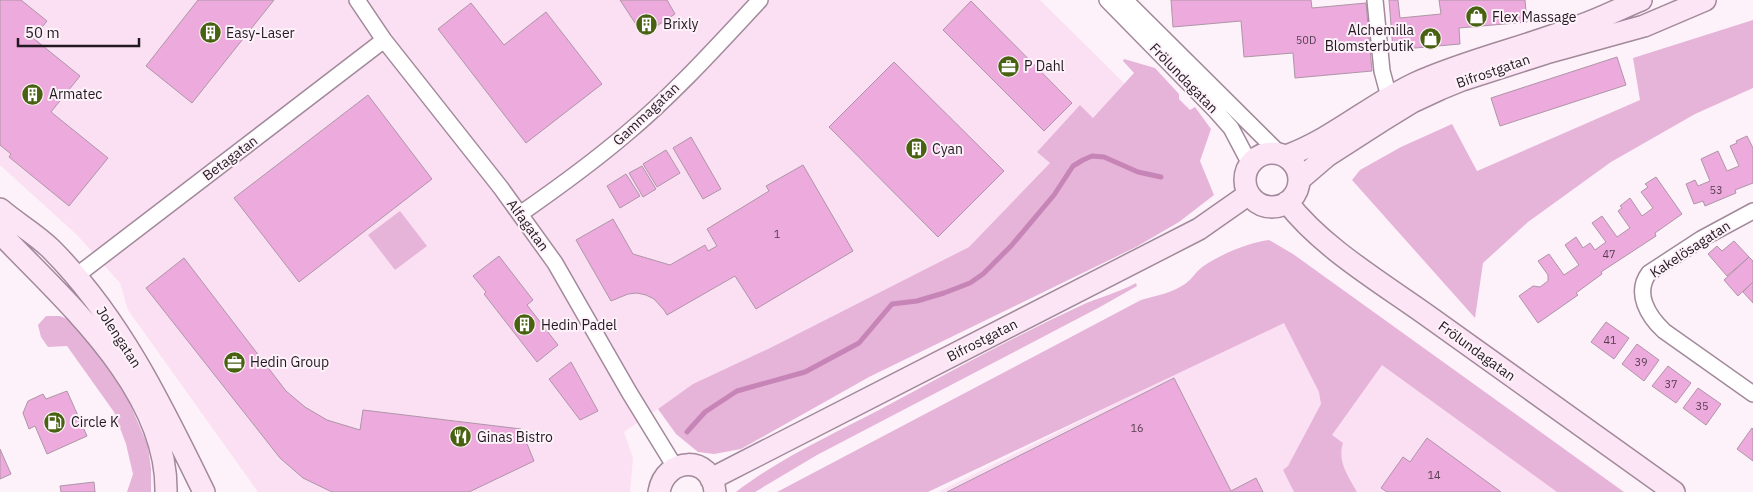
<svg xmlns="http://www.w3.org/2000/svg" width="1753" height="492" viewBox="0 0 1753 492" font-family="'IBM Plex Sans',sans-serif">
<rect width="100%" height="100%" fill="#fdf2f9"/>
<!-- built -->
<path fill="#fbe0f3" d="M0,0H1040L1125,84L1093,118L1080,106L1038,151L1051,163L969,247L768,349L693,385L624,432L633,458L630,492H258L128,310L120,283L77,235L0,165Z
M1304,275L1613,492H938L1162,380Z"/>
<!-- green -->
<path fill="#e6b4d9" d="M1753,20V88L1695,114L1611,162L1528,222L1483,263L1475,318L1352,180L1360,170L1401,147L1452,124L1477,171L1640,100L1633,58Z
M1124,59L1155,68L1179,94V99L1190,110L1195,107L1211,129L1200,161L1214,195L1179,222L1136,247L869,377L741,449L714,454L698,452L676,434L658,409L693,384L768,349L969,247L1050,163L1037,152L1080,105L1093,118L1134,73L1123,61Z
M400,211L427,246L395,270L368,235Z
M1269,240L1293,254L1624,492H1557L1382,365L1332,435L1343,443C1337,461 1348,476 1357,492H1294L1283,470L1288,466L1321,404L1319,392L1284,323L928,492H777L1141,300C1155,296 1172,293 1185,284C1191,280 1195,273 1201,268C1216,256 1250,242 1269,240Z
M1136,283L1137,286L1100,307L817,455L755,492H736C777,460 831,435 877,411C944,375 1011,338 1080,306C1099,297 1118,293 1136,283Z
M46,316H60L75,322L106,359L127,397L148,446L151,469V492H127L133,474L126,444L114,412L67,346L48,347L41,337L38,325Z"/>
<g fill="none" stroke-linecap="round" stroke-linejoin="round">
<!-- stream -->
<path stroke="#c685b6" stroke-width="5" d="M687,432L705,412L737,391L805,372L859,343L892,304L917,301L944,293L970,283L983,274L1011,246L1054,195L1073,166L1083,160L1092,156L1104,157L1138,172L1161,177"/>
</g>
<!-- building -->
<path fill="#edaadd" stroke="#ae95a7" d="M0,0H21L47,21L33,38L80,76L51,112L108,158L69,206L9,157L11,154L0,145Z
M198,0H274L192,103L146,66Z
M620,0H667L675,14L643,35Z
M1171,0H1311L1312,8L1366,3L1372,71L1295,78L1293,53L1244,57L1241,21L1173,27Z
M1389,0H1398L1400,18L1441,14L1439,0H1525L1527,22L1459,28L1460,44L1393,50Z
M971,1L1072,103L1044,131L943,30Z
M471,3L504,45L546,12L602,84L526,143L438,29Z
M1617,57L1626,85L1500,126L1491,98Z
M894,62L1004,171L938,237L829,127Z
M368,95L432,179L299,282L234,198Z
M1747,136L1753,148V183L1735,190L1736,193L1705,206L1703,201L1694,204L1686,184L1695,180L1698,186L1710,181L1701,159L1718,151L1727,171L1739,166L1730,146L1737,143L1736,141Z
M691,137L721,189L703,199L673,148Z
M666,150L680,173L657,187L643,164Z
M803,165L853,251L756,309L735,276L667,315L664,310L654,299L646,295L637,293L628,294L611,301L576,240L613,219L633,254L670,265L705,245L708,251L717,246L707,229L769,191L766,186Z
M642,166L656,189L643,197L629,173Z
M626,174L640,196L620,208L607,186Z
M1656,177L1682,214L1655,233L1656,236L1601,272L1602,274L1576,293L1578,295L1538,323L1519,296L1533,286L1540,287L1548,281V275L1538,261L1549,254L1564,275L1579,265L1565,245L1576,237L1583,248L1590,243L1595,250L1606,242L1592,223L1602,216L1617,237L1630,228L1618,211L1622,208L1620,206L1630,198L1642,216L1653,208L1641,192L1648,187L1645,184Z
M1734,241L1749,257L1727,276L1708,254L1717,246L1722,251Z
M499,256L533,300L527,305L558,345L537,362L484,294L486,292L473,276Z
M1749,257L1753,261V282L1738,296L1724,280Z
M184,258L286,391L305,407L327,420L360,430L363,410L521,429L534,461L469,492H332L303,478L280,458L146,288Z
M1753,282V303L1743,292Z
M1606,322L1629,338L1614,359L1591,342Z
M1637,344L1659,360L1644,381L1622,364Z
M571,362L598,411L580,420L549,379Z
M1668,366L1691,383L1676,403L1652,386Z
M1174,378L1231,491L1256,478L1263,492H947Z
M1698,388L1721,404L1706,425L1683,408Z
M67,391L87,436L47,454L35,426L29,429L23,413L28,401L43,394L46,399Z
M1752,428L1753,429V461L1737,449Z
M1427,438L1501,492H1387L1381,488L1403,457L1410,462Z
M0,449L11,474L0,479Z
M94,482L95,492H61L60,486Z"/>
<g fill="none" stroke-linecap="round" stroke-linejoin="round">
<defs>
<path id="street" d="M357,0L384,40L501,188L555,263L629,392L675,467
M1107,0L1216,111L1231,128L1250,164
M1125,0L1279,153
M1375,0L1382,71L1389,97
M1753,211L1701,239L1649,273C1634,293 1648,316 1664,331L1753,394
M520,214C556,189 592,163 626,134C674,94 717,46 760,0
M76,276L384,40"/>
<path id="secondary" d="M1245 180a27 27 0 1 1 54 0a27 27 0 1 1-54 0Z
M1286,156C1333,139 1371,104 1416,83C1469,59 1527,47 1582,25C1602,18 1621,8 1641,0
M1299,180L1327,156L1383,120L1412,102L1440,89L1462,80L1546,53L1644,26L1705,0
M1287,202C1321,247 1382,283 1428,316C1510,375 1592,433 1674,492
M0,209C16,223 36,234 51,249C120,318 162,406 204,492
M0,233C65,301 168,390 166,492
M711,479L1199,229L1249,194
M659,492C665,456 712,455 715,492"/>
</defs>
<!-- street casing -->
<use href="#street" stroke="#a2899b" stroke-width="18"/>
<!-- secondary casing -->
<use href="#secondary" stroke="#a2899b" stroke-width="24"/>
<!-- street -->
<use href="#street" stroke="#fff" stroke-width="15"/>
<!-- secondary -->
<use href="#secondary" stroke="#fce6f6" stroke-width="21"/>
</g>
<!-- icons -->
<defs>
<symbol id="shop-disc" viewBox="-11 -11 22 22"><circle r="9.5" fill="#496211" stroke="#fdf2f9"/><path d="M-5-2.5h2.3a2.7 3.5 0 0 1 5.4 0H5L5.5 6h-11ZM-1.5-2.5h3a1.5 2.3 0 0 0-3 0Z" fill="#fff"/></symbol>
<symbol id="building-disc" viewBox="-11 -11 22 22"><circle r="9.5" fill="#496211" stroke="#fdf2f9"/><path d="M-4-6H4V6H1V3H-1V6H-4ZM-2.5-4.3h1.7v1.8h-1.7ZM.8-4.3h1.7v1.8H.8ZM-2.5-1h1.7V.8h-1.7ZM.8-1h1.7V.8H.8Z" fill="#fff"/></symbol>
<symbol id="office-disc" viewBox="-11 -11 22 22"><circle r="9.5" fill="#496211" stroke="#fdf2f9"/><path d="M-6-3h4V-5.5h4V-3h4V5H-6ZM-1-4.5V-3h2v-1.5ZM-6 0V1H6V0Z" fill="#fff"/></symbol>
<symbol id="fuel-disc" viewBox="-11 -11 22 22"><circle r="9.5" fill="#496211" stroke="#fdf2f9"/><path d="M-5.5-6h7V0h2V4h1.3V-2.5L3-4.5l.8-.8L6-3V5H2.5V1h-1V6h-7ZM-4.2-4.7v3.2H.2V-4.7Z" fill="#fff"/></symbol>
<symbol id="restaurant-disc" viewBox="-11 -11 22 22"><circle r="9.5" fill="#496211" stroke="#fdf2f9"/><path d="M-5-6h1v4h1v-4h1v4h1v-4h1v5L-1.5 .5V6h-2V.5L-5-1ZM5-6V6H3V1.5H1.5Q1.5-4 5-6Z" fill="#fff"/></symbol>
</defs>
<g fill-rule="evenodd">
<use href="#shop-disc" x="1464" y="4" width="25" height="25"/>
<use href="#building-disc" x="634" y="12" width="25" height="25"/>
<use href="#building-disc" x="198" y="20" width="25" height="25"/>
<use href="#shop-disc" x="1418" y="26" width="25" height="25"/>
<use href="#office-disc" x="996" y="54" width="25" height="25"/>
<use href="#building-disc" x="20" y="82" width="25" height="25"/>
<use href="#building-disc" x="904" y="136" width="25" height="25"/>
<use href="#building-disc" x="512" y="312" width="25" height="25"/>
<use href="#office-disc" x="222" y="350" width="25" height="25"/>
<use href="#fuel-disc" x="42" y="410" width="25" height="25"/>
<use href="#restaurant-disc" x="448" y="424" width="25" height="25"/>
</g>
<g text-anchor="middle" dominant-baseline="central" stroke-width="4" stroke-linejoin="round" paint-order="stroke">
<!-- number labels -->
<g font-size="11" fill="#563d4f">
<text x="1306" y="40">50D</text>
<text x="1716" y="190">53</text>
<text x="777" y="234">1</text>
<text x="1609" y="254">47</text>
<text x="1610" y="340">41</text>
<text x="1641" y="362">39</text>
<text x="1671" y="384">37</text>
<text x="1702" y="406">35</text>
<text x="1137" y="428">16</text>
<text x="1434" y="475">14</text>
</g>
<!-- poi labels -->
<g font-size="14" fill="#231920" stroke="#fdf2f9" text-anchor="start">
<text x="1492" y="17">Flex Massage</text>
<text x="663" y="24">Brixly</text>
<text x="1414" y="30" text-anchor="end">Alchemilla<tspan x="1414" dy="16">Blomsterbutik</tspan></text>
<text x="226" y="33">Easy-Laser</text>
<text x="1024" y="66">P Dahl</text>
<text x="49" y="94">Armatec</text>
<text x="932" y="149">Cyan</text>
<text x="541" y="325">Hedin Padel</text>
<text x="250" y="362">Hedin Group</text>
<text x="71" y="422">Circle K</text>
<text x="477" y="437">Ginas Bistro</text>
</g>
<!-- street labels -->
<g font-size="14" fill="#231920" stroke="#fdf2f9">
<text transform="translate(1493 71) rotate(-19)">Bifrostgatan</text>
<text transform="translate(1184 78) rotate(46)">Frölundagatan</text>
<text transform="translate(646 114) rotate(-43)">Gammagatan</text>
<text transform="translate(230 158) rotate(-37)">Betagatan</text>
<text transform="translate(528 225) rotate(54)">Alfagatan</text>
<text transform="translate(1690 249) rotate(-33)">Kakelösagatan</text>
<text transform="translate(119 337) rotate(57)">Jolengatan</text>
<text transform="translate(982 340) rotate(-27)">Bifrostgatan</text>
<text transform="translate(1477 351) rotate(36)">Frölundagatan</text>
</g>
</g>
<!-- scale -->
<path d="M18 38v8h121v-8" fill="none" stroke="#231920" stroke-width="2.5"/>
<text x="25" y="38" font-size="15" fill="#231920" stroke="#fdf2f9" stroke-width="4" paint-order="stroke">50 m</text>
</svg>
